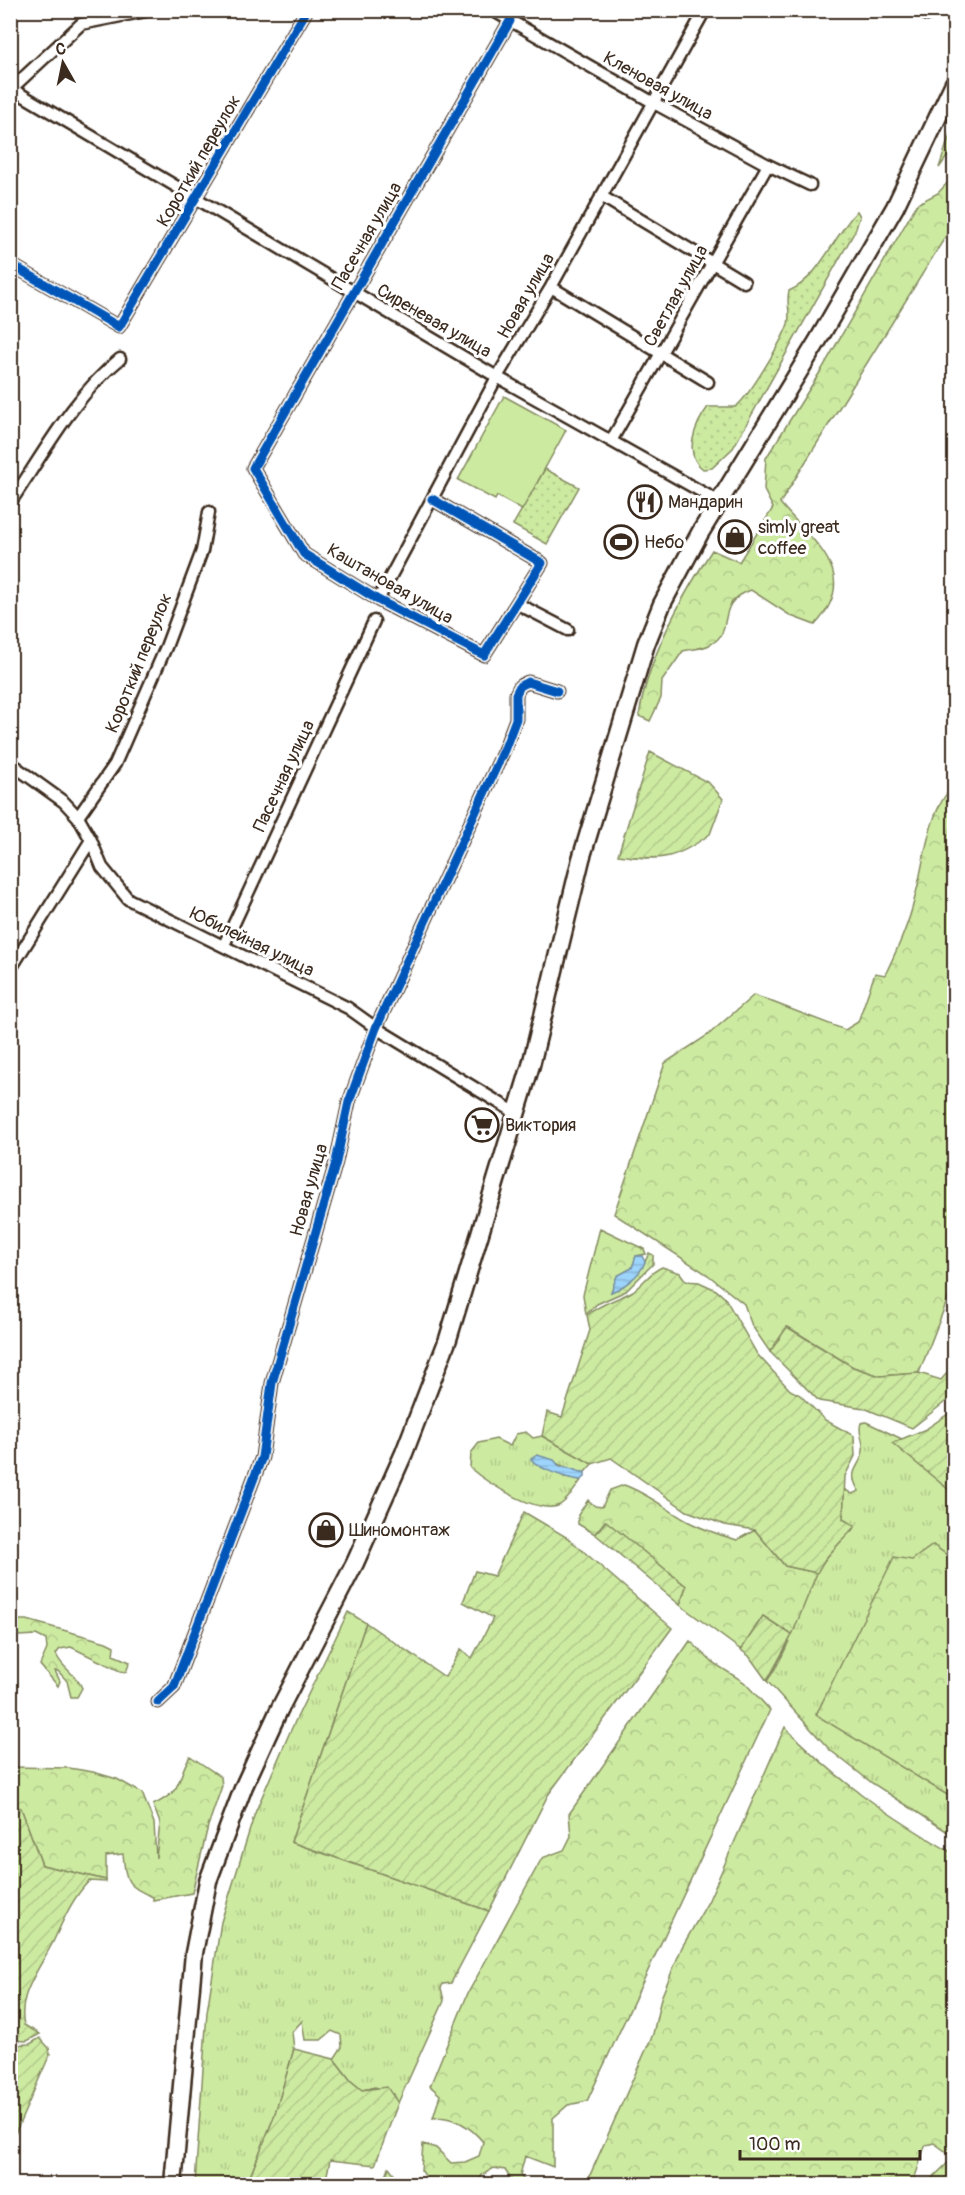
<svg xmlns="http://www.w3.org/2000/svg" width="965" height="2195" viewBox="0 0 965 2195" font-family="Pangolin,sans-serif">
<defs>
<pattern id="grass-tufts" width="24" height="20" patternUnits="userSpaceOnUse" patternTransform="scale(1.5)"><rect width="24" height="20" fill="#cdeaa1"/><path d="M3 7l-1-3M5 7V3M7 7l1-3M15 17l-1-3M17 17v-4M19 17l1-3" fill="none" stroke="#b1c98a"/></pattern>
<pattern id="forest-crowns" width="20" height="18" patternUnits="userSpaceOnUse" patternTransform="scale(1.5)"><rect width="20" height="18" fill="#cdeaa1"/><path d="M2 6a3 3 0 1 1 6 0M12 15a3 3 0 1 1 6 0" fill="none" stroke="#b1c98a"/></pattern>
<pattern id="park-dots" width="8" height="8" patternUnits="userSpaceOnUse" patternTransform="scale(1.5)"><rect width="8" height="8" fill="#cdeaa1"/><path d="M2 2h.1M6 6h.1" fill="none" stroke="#b1c98a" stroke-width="1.8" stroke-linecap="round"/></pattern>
<pattern id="garden-furrows" width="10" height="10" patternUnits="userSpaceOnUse" patternTransform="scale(1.5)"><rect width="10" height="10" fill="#cdeaa1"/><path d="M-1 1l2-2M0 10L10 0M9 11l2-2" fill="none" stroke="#b1c98a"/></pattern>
<pattern id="water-rules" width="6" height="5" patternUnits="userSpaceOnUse" patternTransform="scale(1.5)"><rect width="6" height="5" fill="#9dd4fc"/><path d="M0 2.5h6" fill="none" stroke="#88b6d8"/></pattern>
</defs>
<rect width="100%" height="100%" fill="#fff"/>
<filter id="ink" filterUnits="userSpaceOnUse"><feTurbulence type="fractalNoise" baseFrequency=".0167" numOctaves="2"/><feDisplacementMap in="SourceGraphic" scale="12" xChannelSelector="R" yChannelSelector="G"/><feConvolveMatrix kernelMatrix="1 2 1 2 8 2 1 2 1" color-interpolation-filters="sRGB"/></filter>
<g filter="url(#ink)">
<!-- grass -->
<path fill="url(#grass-tufts)" stroke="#848a60" stroke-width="1.5" d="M866,1422L902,1439L893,1443L954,1494V1560L933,1545L816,1714L954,1799V1836L872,1783L830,1750L767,1681C790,1649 800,1609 816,1574C825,1556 841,1542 855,1527L843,1519L844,1489L852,1494L859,1491C846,1470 860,1469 863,1451C865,1441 857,1433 861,1423Z
M526,1432L533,1438L542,1436L592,1464L585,1472L579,1473L537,1455L564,1477L581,1480C575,1489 569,1499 560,1505C539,1516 486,1482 470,1468L471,1453L479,1443L496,1439L510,1446L516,1434Z
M348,1612L366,1623L291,1842L489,1911L451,1983L443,1984L441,1988L444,2001L398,2103L394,2094L375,2087L362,2090L351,2081L334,2059L342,2047L341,2035L332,2031L321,2040H305L302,2021L292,2032L294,2049L274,2117L247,2184H195L207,2012L221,1922L255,1813L289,1734Z
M954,2157V2184H926Z"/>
<!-- forest -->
<path fill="url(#forest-crowns)" stroke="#848a60" stroke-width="1.5" d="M954,122V147L939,168L953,125Z
M954,176V223L780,503C812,542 863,573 815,625L791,616L751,590C713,603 736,631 711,644C703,649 692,649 683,651L662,681L661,698L650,721L639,716C648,657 680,600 712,550L739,562L773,508L764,490L766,458L822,369L917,204L938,193Z
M954,786V1283L919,1373L880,1376L853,1367L788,1327L770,1352L752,1326L744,1304L708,1275L614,1214L665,1063L708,1035L754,995L845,1030L858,1022L875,973L885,975C897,950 909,924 915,897C924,865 928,808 954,786Z
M600,1228L644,1249L646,1254L636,1256L632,1268L617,1276L611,1292C629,1285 642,1270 649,1253L653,1255V1264L626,1291L597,1304L586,1314L583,1295Z
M624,1485C647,1493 666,1509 687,1521C702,1529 720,1535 737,1540L755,1530L785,1566L817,1573L792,1635L763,1616L741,1650L680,1605L686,1586L605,1521L595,1534L578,1524V1515L588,1500L595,1506L602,1507L610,1490Z
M933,1545L954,1560V1799L816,1715L894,1557L912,1560Z
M11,1620H27L106,1642L114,1646L113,1655L130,1662L126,1672L120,1671L71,1647L60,1649L56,1654C62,1669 76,1673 82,1688L77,1697H71L67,1681L58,1671H55L60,1681L58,1686L40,1665L47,1649L46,1640L36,1635L19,1636L11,1627Z
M690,1641L712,1662L744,1682L770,1710L587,2101L568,2105L553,2118V2167L525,2156L520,2175L527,2184H514L505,2170L494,2168L482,2175L477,2184H431L421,2170L423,2144L436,2148L451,2163L465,2162L479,2156L483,2142C471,2127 453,2115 433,2118L440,2095L430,2086L468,1993L542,1858L564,1850L571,1836L569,1814Z
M785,1727C834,1779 892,1818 954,1854V2147L948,2153L934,2143L926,2145C919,2158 919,2173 911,2184H586L653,2034L661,1998L682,1947L708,1902Z
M190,1756L221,1777L222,1786L208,1826L192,1893L153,1900V1897C126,1886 126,1882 123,1854L106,1856V1880L42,1865L21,1808L11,1805V1767L69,1768L93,1772L117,1779L142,1793L154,1823L156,1858L160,1823L153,1805C185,1790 175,1781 190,1756Z
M389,2167L402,2184H383Z"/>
<!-- park -->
<path fill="url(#park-dots)" stroke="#848a60" stroke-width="1.5" d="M857,211L860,216L855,231L733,448L712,468L703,469C682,454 696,423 708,407H735C748,399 783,339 788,324C791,313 786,302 789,291C820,278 834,235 857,211Z
M545,469L579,487L547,544L513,525Z"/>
<!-- garden -->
<path fill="url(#garden-furrows)" stroke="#848a60" stroke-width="1.5" d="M650,752L709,783L723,799L710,834C675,860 661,861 618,855Z
M662,1267L680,1273L686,1281L699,1282L716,1290L725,1298L757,1354L790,1390L800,1395L825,1420L854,1436L855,1456L845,1476L843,1519L855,1526L825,1559L817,1573L785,1566L755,1530L725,1525L687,1511L611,1458L592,1464L542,1436L547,1412L562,1417L590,1330L587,1315C603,1302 618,1300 633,1291C644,1283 650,1272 662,1267Z
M787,1327L853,1367L880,1376L919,1373L941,1380L954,1365V1395L912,1428L864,1408L819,1401L770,1352Z
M954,1410V1494L892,1443L926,1429Z
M524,1512L568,1538L672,1628L548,1795L489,1911L291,1842L366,1623L445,1677L461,1649L472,1658L493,1618L463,1602L475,1571L494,1576Z
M606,1521L686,1586L680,1605L595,1534Z
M763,1616L792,1635L767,1681L749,1656L741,1650Z
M10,1805L21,1808L42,1865L106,1880V1882L89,1881C71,1900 64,1919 53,1942C40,1968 17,1995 24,2025L40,2034L27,2041L11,2040Z
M40,2038L49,2048L50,2054L11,2143V2045L30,2044Z
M294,2049L334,2059L351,2081L362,2090L387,2087L398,2103L375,2165L330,2160L325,2184H247L274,2117Z"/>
<!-- pitch -->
<path fill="#cdeaa1" stroke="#848a60" stroke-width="1.5" d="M504,396L566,430L522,510L497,496L495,500L458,480Z"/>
<!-- water -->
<path fill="url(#water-rules)" stroke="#7690a3" stroke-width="1.5" d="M636,1256H642L645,1262C640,1276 624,1287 611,1292L617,1276L632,1268Z
M537,1455L554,1460L560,1467C570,1465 576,1473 585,1472V1477L581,1480C568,1479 538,1469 531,1459Z"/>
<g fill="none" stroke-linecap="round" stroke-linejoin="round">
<defs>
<path id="minor" d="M492,10L654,103L768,165L810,185
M919,10L927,15
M12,89L497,377L718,501
M10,90L81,24L151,10
M601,196L744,282
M10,264L119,327L307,10
M551,287L708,382
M611,441L768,165
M432,499L542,563L484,655L378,600L304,554L253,468L510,21
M10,503C44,453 73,397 120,359
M378,600L497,377L551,287L705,10
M518,604L568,630
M10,763L64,802L78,817L91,840L102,867L128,899L348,1008L376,1028L516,1113
M10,780L17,767
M78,817L115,764L166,647L202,551L209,512
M224,945L374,621
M10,970L91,840
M158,1702L174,1687L262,1457L272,1383L336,1162L349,1102L376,1028L505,748L516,719V694L520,686L528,682L557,691"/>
<path id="secondary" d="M173,2184L194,1953L208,1881L244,1786L279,1710L355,1563L404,1453L448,1339L531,1065L581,859L646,644L662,604L700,533L817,342L895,207L954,83"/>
</defs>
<!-- minor casing -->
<use href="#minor" stroke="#3b2a1e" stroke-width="15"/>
<!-- secondary casing -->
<use href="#secondary" stroke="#3b2a1e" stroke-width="21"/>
<!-- minor -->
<use href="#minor" stroke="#fff" stroke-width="10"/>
<!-- secondary -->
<use href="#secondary" stroke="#fff" stroke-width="16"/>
<defs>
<path id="cycleway" d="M10,264L119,327L307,10
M432,499L542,563L484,655L378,600L304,554L253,468L510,21
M158,1702L174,1687L262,1457L272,1383L336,1162L349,1102L376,1028L505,748L516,719V694L520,686L528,682L557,691"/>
</defs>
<!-- cycleway casing -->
<use href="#cycleway" stroke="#fff" stroke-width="13"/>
<!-- cycleway -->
<use href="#cycleway" stroke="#0057b8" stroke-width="9"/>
</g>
</g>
<!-- icons -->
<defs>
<symbol id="restaurant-ring" viewBox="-11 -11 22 22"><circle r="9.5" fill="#fff" stroke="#3b2a1e" stroke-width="1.5"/><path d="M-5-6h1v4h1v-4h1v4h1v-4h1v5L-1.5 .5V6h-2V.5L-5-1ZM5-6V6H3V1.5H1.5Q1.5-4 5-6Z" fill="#3b2a1e"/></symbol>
<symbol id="shop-ring" viewBox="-11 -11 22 22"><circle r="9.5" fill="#fff" stroke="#3b2a1e" stroke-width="1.5"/><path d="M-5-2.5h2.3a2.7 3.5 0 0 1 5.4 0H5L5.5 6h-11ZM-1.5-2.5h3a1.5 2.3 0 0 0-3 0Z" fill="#3b2a1e"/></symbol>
<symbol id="stadium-ring" viewBox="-11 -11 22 22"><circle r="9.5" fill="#fff" stroke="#3b2a1e" stroke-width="1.5"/><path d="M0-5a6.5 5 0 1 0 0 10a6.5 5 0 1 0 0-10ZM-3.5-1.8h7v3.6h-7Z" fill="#3b2a1e"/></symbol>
<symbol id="supermarket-ring" viewBox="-11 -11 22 22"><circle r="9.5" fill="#fff" stroke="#3b2a1e" stroke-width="1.5"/><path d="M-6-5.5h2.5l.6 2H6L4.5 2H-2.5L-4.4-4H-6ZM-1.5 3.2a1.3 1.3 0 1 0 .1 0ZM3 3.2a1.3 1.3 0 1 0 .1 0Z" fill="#3b2a1e"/></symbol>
</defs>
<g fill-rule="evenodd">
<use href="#restaurant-ring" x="626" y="483" width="38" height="38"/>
<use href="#shop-ring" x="716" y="518" width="38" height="38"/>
<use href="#stadium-ring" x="602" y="523" width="38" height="38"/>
<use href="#supermarket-ring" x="463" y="1106" width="38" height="38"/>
<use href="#shop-ring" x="307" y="1511" width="38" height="38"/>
</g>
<g text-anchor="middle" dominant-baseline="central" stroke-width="6" stroke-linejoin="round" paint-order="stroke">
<!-- street labels -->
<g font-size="18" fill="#3b2a1e" stroke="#fff">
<text transform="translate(658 86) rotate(29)">Кленовая улица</text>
<text transform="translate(199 161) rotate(-60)">Короткий переулок</text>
<text transform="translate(367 236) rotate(-60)">Пасечная улица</text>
<text transform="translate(526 296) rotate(-60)">Новая улица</text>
<text transform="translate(676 296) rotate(-61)">Светлая улица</text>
<text transform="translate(434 321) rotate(30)">Сиреневая улица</text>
<text transform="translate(390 584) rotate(30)">Каштановая улица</text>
<text transform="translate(139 663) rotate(-68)">Короткий переулок</text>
<text transform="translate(284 776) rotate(-65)">Пасечная улица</text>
<text transform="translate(252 942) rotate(26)">Юбилейная улица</text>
<text transform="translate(309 1190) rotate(-74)">Новая улица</text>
</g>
<!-- poi labels -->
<g font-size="18" fill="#3b2a1e" stroke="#fff" text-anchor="start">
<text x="668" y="502">Мандарин</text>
<text x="758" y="527">simly great<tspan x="758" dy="21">coffee</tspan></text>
<text x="644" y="542">Небо</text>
<text x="505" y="1125">Виктория</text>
<text x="349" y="1530">Шиномонтаж</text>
</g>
</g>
<!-- margin -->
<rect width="965" height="2195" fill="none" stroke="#fff" stroke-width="36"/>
<rect x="18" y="18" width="929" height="2159" fill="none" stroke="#3b2a1e" stroke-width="2" filter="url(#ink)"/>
<!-- north arrow -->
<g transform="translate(63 63) rotate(351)" stroke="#ffffff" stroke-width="4.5" paint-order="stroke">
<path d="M0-4.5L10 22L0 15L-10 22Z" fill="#3b2a1e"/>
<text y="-9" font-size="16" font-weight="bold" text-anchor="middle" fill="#3b2a1e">С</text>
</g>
<!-- scale -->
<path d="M740 2150v9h180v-9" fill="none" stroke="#3b2a1e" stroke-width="3"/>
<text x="749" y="2150" font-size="18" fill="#3b2a1e" stroke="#ffffff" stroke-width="4.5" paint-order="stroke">100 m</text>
</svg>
